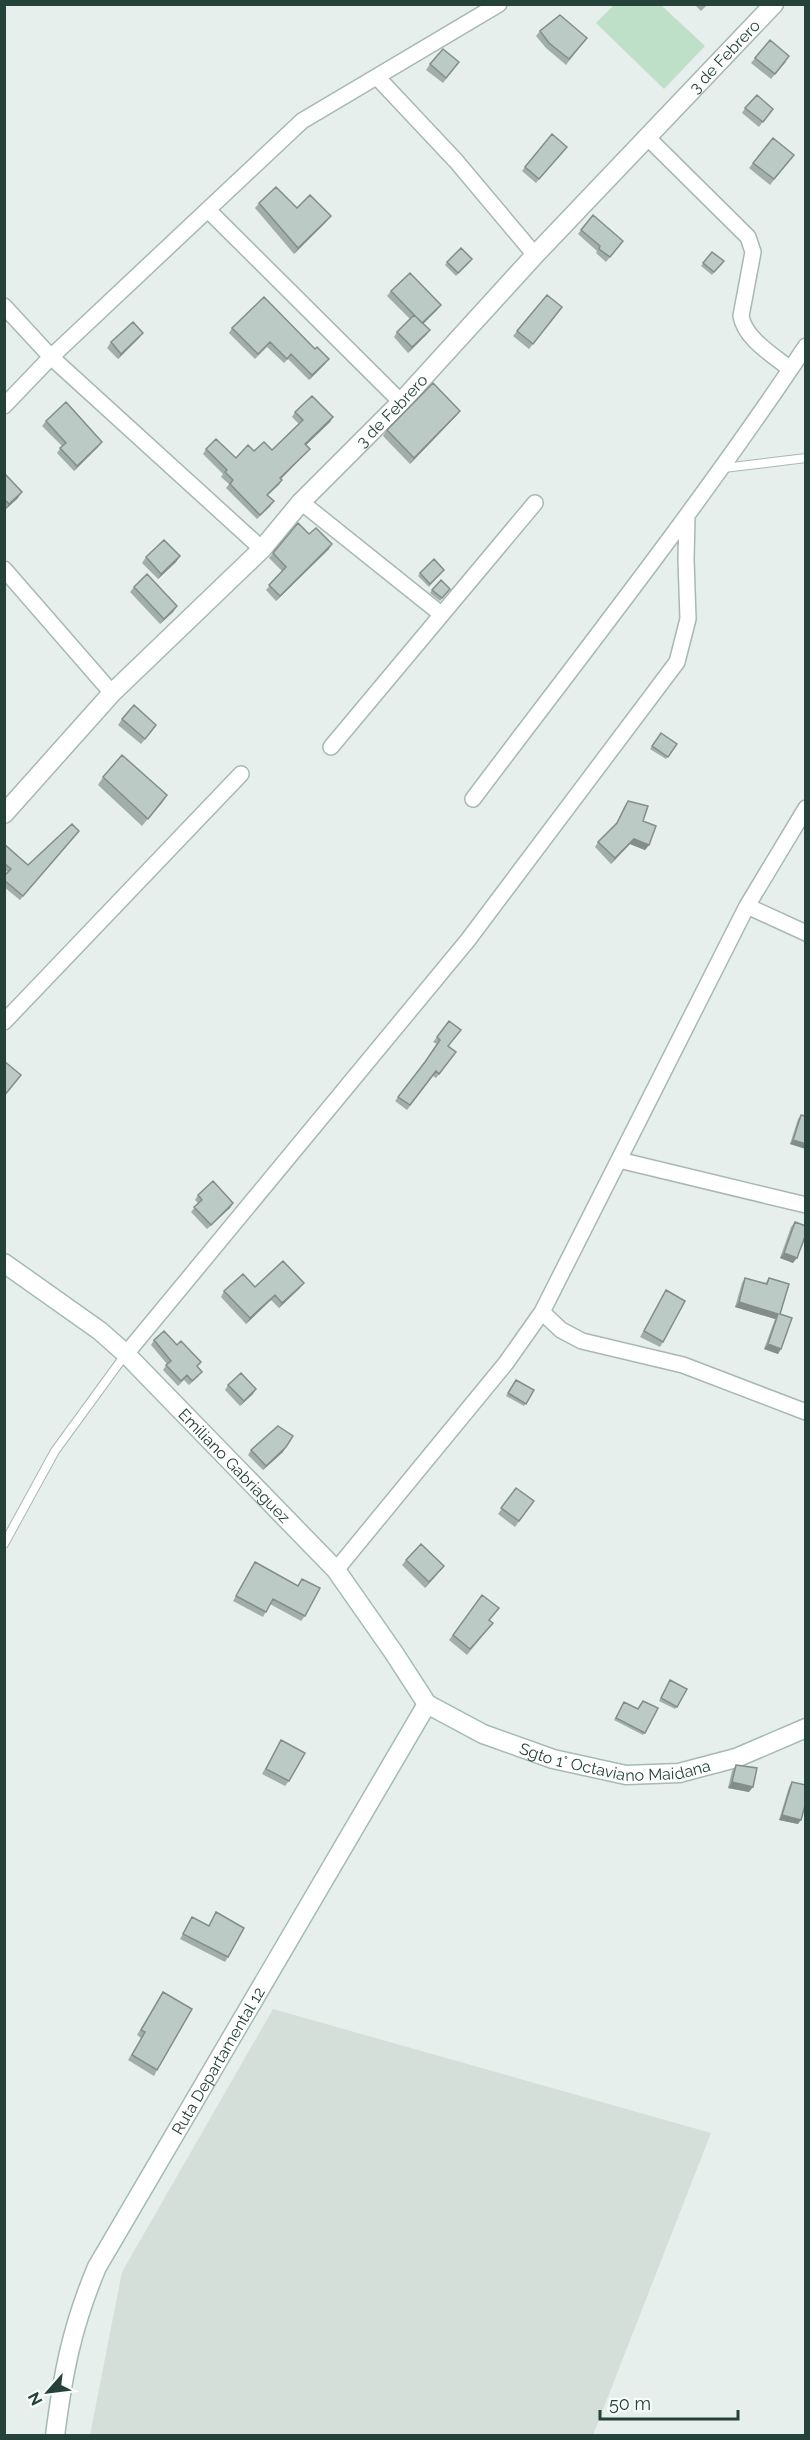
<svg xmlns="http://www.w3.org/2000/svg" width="810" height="2440" viewBox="0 0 810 2440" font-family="Raleway,sans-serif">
<rect width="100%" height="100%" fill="#e6efeb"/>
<!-- built -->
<path fill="#d4dfda" d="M273,2009L711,2133L593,2435H90L122,2272Z"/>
<!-- pitch -->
<path fill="#bfe0c8" d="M614,5H661L705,46L664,89L596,23Z"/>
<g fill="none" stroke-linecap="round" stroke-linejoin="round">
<defs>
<path id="service" d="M724,468L806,458
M4,1544L55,1451L125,1355"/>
<path id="minor" d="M377,77L456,161L535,255
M648,138L748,237L753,252L741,316C745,339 773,355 790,369
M208,210L401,402
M4,306L51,357L262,549
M4,406L51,357L302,121L499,4
M301,502L441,614
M4,569L112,693
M331,747L535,503
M473,799C586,649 702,502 806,346
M747,906L806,933
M4,1022L241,774
M619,1160L806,1205
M542,1312L561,1330L582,1341L683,1365L806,1412
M126,1354L468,940L677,662L688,619L686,559L687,516
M336,1570L506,1363L542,1312L747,906L806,808"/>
<g id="tertiary">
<path id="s1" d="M4,814L112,693L262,549L301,502L401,402L535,255L774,4"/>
</g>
<g id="secondary">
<path id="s2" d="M4,1263L100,1331L126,1354L336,1570L394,1653L427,1704L483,1734L553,1759L626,1775L679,1773L736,1758L806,1728"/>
<path id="s3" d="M55,2436C63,2373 72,2326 97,2267L427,1704"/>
</g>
</defs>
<!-- service casing -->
<use href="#service" stroke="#a8b8b2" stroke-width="10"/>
<!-- minor casing -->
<use href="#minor" stroke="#a8b8b2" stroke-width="18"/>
<!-- tertiary casing -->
<use href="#tertiary" stroke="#a8b8b2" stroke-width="21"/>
<!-- secondary casing -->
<use href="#secondary" stroke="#a4bbb3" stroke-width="21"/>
<!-- service -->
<use href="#service" stroke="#fff" stroke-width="8"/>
<!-- minor -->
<use href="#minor" stroke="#fff" stroke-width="15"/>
<!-- tertiary -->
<use href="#tertiary" stroke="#fff" stroke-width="18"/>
<!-- secondary -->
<use href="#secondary" stroke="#fff" stroke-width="18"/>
</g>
<!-- wall -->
<path fill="#a1aea9" d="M694,4H708L701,11Z
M540,31L587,38L566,65L546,48L536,36Z
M755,58L786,62L771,79L751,63Z
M459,62L443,83L426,70L430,64Z
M745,108L773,109L759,127L742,113Z
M564,151L536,183L522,171L525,167Z
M790,160L770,185L749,168L753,163Z
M259,203L297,208L327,221L294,254L255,208Z
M581,230L620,245L606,262L596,253L597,251L578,234Z
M712,252L724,261L712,275L701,266Z
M447,262H470L456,276L445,265Z
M391,291L441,305L437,310L423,324L430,330L426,335L408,353L394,337L397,332L410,319L387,296Z
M264,297L325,364L309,380L288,359L284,363L267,347L255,359L229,333L232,328Z
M562,307L529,349L513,336L517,331Z
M139,338L118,359L107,348L111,342Z
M460,411L456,416L410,464L383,436L387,430Z
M295,412L333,417L330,422L306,445L310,449L306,453L281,479L282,480L279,485L268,495L271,506L257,519L226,488L229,484L221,477L223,474L203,454L206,449L236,458L254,451L272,450L299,424L292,417Z
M46,421L99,446L74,471L57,453L62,446L42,426Z
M4,476L18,498L5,510L4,509Z
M309,534L329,549L276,601L266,590L282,571L269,558L273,553Z
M180,556L176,562L158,579L142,563L146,557Z
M444,570L429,587L418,576L420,573Z
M134,587L177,606L173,612L160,624L130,592Z
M450,589L440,601L430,593L432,590Z
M122,719L153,730L141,744L118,725Z
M661,733L677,744L666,759L650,749Z
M103,777L167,795L142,826L98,785Z
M628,801L643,821L649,845L645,850L630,844L611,864L595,847L598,842L615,826L624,807Z
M76,835L20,900L4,887V876L8,872L4,870V844L28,865Z
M449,1021L448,1046L456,1052L436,1078L433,1076L407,1110L395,1101L424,1064L437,1044L433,1042Z
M801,1115L806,1116V1149L790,1144L798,1119Z
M198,1195L233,1203L230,1208L207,1229L191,1212L198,1203L195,1200Z
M795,1222L793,1263L780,1258L791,1227Z
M745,1278L765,1284L769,1278L780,1314L778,1354L764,1349L775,1319L735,1307L742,1283Z
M255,1287L300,1288L279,1308L271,1300L246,1324L221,1297L224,1291Z
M666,1290L663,1342L660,1347L640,1337Z
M154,1340L198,1367L199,1376L189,1385L184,1380L178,1386L163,1370L167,1364L151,1345Z
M516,1380L534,1390L524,1406L506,1396Z
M228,1385L253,1394L240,1406L225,1390Z
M251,1450L283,1452L263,1470L248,1455Z
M516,1488L534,1501L515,1527L498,1514Z
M406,1560L444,1566L440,1571L425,1588L402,1565Z
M255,1562L297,1586L302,1579L305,1616L301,1621L270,1604L263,1617L233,1601Z
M482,1595L490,1621L493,1623L467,1655L449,1640Z
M670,1680L677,1707L675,1709L659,1701Z
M624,1702L638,1709L645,1733L643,1735L614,1720Z
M281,1740L289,1781L285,1786L262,1774Z
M736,1765L749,1792L728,1788L732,1771Z
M792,1782L798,1824L779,1820L789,1787Z
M216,1912L228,1957L225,1962L180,1939L192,1917L208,1926Z
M163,1992L157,2070L154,2076L128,2060L141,2038L137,2035Z"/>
<!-- shaded-wall -->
<path fill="#838d89" d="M331,216L327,221L294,254L298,248Z
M441,305L437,310L419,328L422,323Z
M430,330L426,335L408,353L412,347Z
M143,333L139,338L118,359L121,354Z
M329,359L325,364L309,380L312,375Z
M460,411L456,416L410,464L414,458Z
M333,417L330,422L302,449L305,444Z
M102,442L99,446L74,471L77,466Z
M310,449L306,453L277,483L280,478Z
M22,492L18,498L5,510L9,504Z
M332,544L329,549L276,601L280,596Z
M180,556L176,562L158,579L161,574Z
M177,606L173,612L160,624L164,619Z
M167,795L162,803L142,826L148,819Z
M634,839L649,845L645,850L630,844L611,864L615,858Z
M793,1140L806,1144V1149L790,1144Z
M233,1203L230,1208L207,1229Z
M784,1253L797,1258L793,1263L780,1258Z
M304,1283L300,1288L279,1308L282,1303Z
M275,1295L271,1300L246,1324L250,1318Z
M739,1302L778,1314L775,1319L735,1307Z
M768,1344L781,1349L778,1354L764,1349Z
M256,1389L253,1394L240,1406L244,1401Z
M286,1447L283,1452L263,1470L266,1466Z
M444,1566L440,1571L425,1588L429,1582Z
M732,1782L753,1787L749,1792L728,1788Z
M782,1815L801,1820L798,1824L779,1820Z"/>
<!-- building -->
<path fill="#bbcac4" stroke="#838d89" stroke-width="1.5" d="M560,15L587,38L569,59L549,43L540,31Z
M770,40L789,56L775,74L755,58Z
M443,49L459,62L446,78L430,64Z
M757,95L773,109L763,122L745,108Z
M552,134L567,147L539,179L525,167Z
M773,138L794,155L774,179L753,163Z
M276,187L297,208L310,195L331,216L298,248L259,203Z
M593,215L623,241L610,257L599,249L600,246L581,230Z
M461,248L472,259L458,273L447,262Z
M712,252L724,261L714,272L703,263Z
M410,273L441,305L422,323L391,291Z
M547,295L562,307L533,344L517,331Z
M264,297L315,349L317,347L329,359L312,375L291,354L287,359L270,342L258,354L232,328Z
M414,315L430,330L412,347L397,332Z
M133,322L143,333L121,354L111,342Z
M433,383L460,411L414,458L387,430Z
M312,396L333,417L305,444L310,449L280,478L282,480L267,495L274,501L260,515L230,484L233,480L225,472L227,470L206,449L216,439L236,458L248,445L254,451L264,442L272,450L303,420L295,412Z
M66,402L102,442L77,466L60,448L66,443L46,421Z
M6,475L22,492L9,504L4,499V476Z
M298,523L309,534L316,528L332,544L280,596L269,585L286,567L273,553Z
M164,540L180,556L161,574L146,557Z
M434,559L444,570L430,584L420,573Z
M147,574L177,606L164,619L134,587Z
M441,580L450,589L442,598L432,590Z
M134,705L156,725L145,739L122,719Z
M661,733L677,744L668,757L652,746Z
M122,755L167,795L148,819L103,777Z
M628,801L648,806L643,821L656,826L649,845L634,839L615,858L598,842L617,823Z
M72,824L79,831L23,896L4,880V876L11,869L4,863V844L28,865Z
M449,1021L461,1030L448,1046L456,1052L439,1074L436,1071L410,1105L398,1097L425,1062L440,1040L437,1037Z
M4,1061L21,1075L4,1096Z
M801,1115L806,1116V1144L793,1140Z
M213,1181L233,1203L211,1225L194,1207L202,1200L198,1195Z
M795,1222L806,1226V1234L797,1258L784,1253Z
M283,1261L304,1283L282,1303L275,1295L250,1318L224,1291L243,1274L255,1287Z
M745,1278L767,1284L769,1278L789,1284L780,1314L792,1318L781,1349L768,1344L778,1314L739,1302Z
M666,1290L685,1301L663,1342L644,1331Z
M164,1331L177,1345L181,1341L201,1362L197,1366L202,1372L192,1381L187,1375L181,1381L166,1365L171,1361L154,1340Z
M241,1373L256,1389L244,1401L228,1385Z
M516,1380L534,1390L526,1404L508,1393Z
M278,1426L293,1436L286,1447L266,1466L251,1450Z
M516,1488L534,1501L519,1521L501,1508Z
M421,1544L444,1566L429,1582L406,1560Z
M255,1562L298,1586L302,1579L320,1588L305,1616L273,1599L266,1612L236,1596Z
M482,1595L499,1608L489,1620L493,1623L470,1649L453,1635Z
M670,1680L687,1689L677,1707L661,1698Z
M643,1701L658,1708L645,1733L616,1718L624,1702L638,1709Z
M281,1740L305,1753L289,1781L266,1769Z
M736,1765L757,1768L753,1787L732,1782Z
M792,1782L806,1785V1802L801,1820L782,1815Z
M216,1912L244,1928L228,1957L183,1934L192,1917L209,1926Z
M163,1992L192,2009L157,2070L132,2055L145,2032L141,2030Z"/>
<g text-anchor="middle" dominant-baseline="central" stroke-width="6" stroke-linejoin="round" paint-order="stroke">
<!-- street labels -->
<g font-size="16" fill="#24423a" stroke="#f7fbf9">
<text stroke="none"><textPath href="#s1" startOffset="1046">3 de Febrero</textPath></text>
<text stroke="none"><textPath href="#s1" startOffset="560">3 de Febrero</textPath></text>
<text stroke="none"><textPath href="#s2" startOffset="308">Emiliano Gabriaguez</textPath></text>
<text stroke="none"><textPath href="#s2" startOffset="816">Sgto 1° Octaviano Maidana</textPath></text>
<text stroke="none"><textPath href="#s3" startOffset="414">Ruta Departamental 12</textPath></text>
</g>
</g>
<!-- border -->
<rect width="810" height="2440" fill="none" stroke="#24423a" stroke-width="12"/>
<!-- north arrow -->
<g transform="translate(48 2392) rotate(242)" stroke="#f7fbf9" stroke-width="4.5" paint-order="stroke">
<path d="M0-4.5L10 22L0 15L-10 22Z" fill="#24423a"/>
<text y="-9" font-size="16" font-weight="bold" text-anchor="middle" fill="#24423a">N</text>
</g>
<!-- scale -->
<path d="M600 2410v9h138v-9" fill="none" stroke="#24423a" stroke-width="3"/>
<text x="609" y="2410" font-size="18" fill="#24423a" stroke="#f7fbf9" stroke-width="4.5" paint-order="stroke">50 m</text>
</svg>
